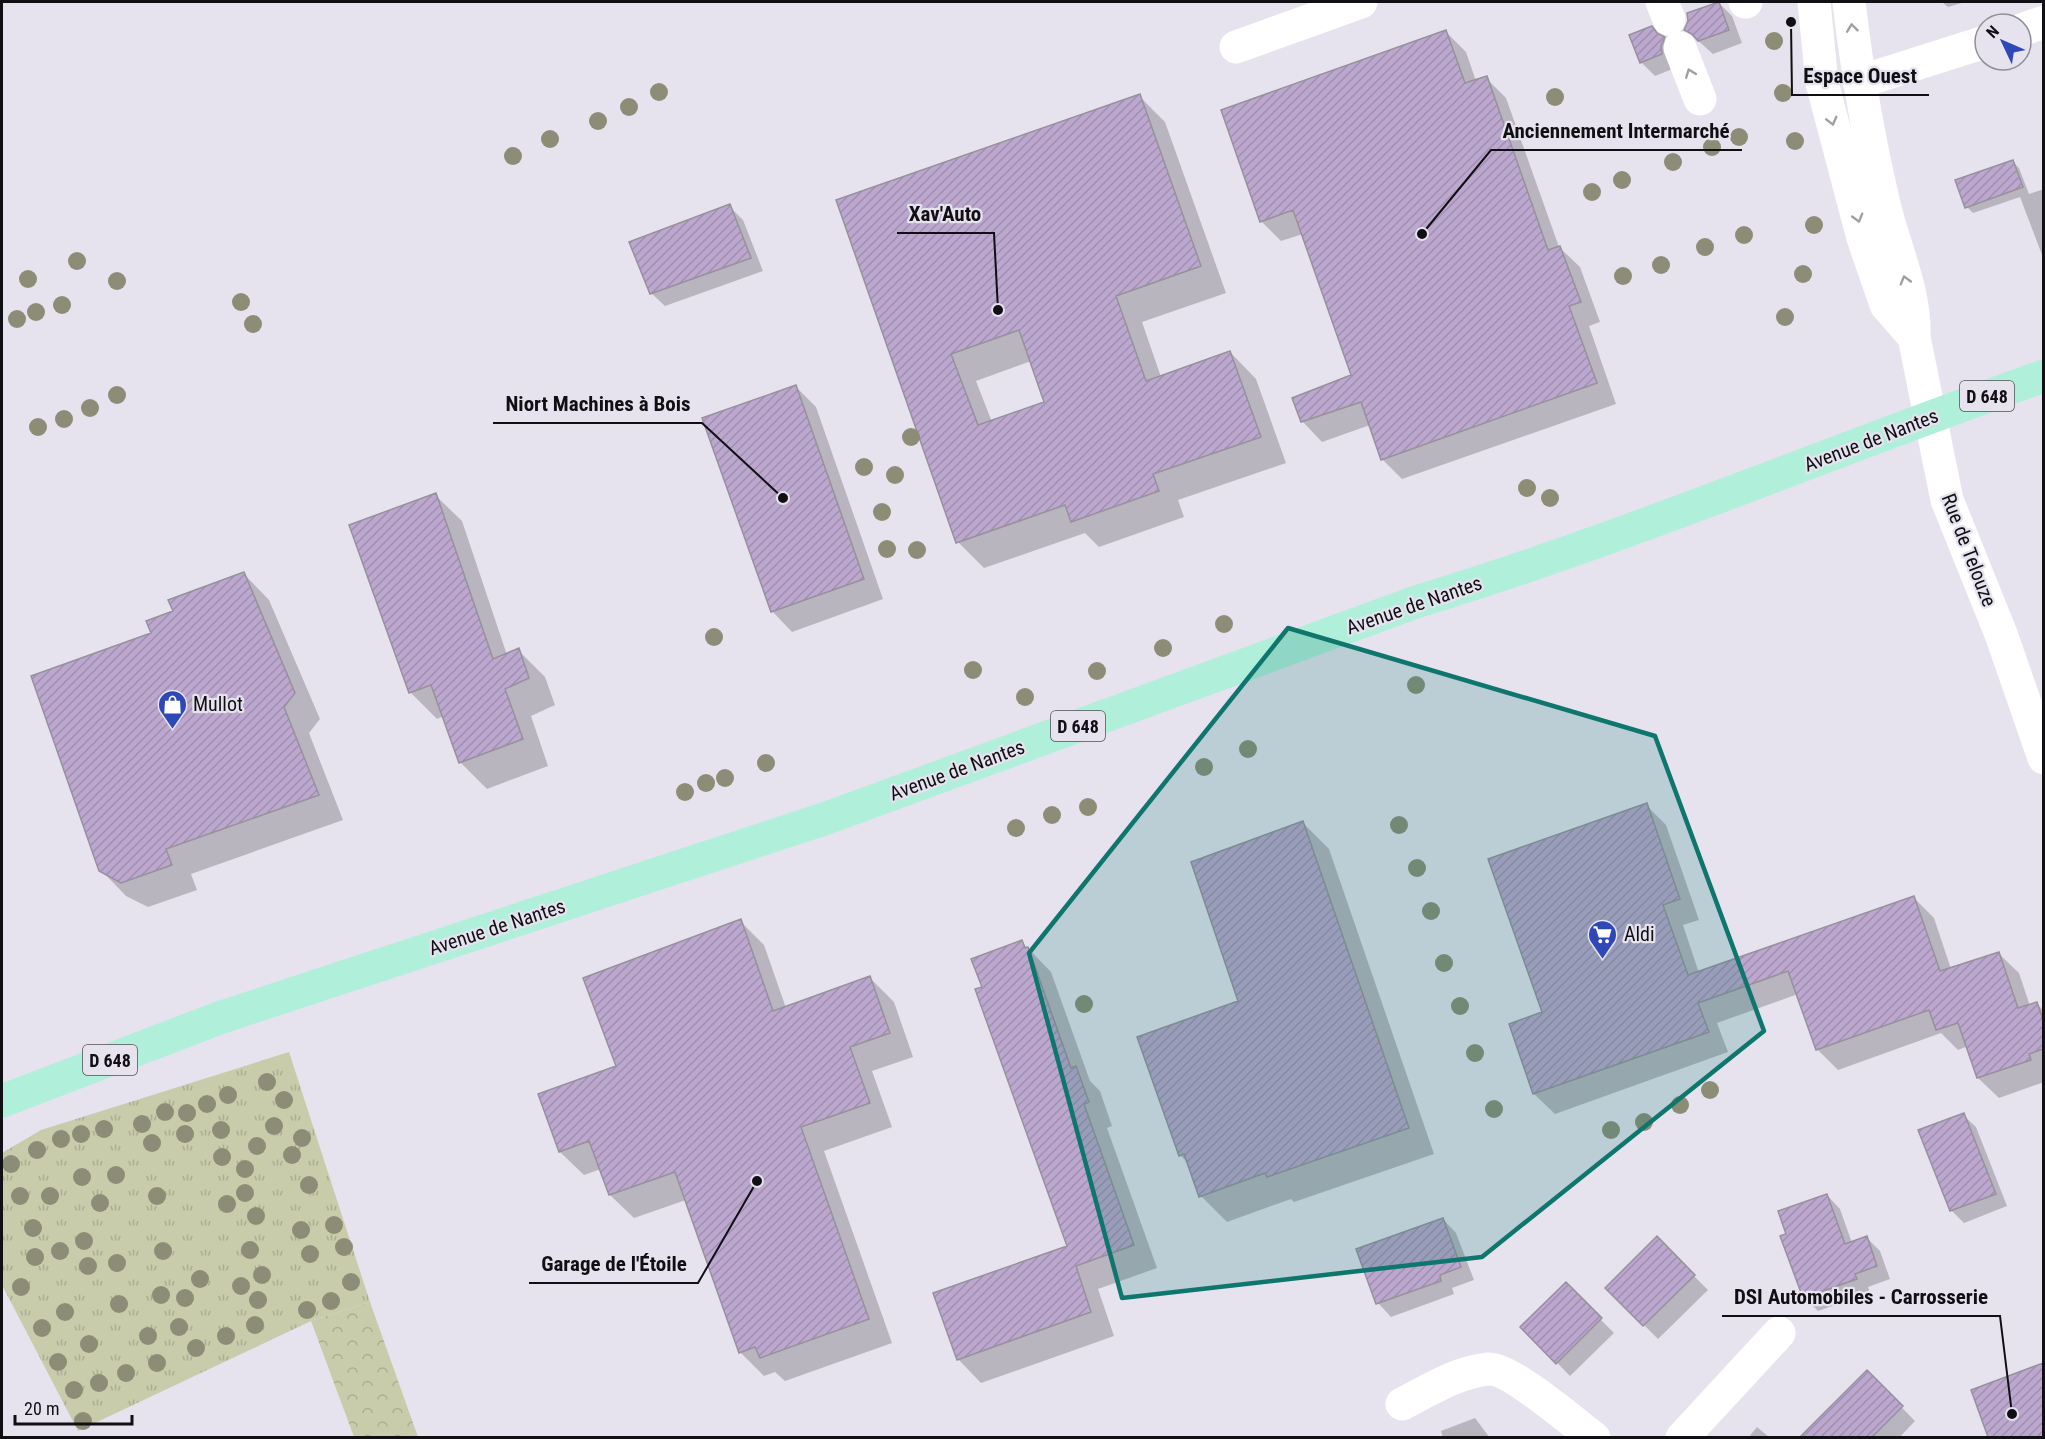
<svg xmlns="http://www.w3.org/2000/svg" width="2045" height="1439" viewBox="0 0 2045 1439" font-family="'Roboto Condensed',sans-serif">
<defs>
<pattern id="grass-tufts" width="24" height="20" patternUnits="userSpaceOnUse" patternTransform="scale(1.5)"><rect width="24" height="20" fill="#c8ccaa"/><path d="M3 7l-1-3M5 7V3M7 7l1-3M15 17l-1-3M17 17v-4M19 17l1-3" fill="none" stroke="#abae91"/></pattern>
<pattern id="forest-crowns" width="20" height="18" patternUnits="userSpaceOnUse" patternTransform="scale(1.5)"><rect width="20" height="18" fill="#c8ccaa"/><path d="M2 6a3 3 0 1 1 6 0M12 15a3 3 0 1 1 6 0" fill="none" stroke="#abae91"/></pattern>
<pattern id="building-hatch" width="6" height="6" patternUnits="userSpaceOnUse" patternTransform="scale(1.5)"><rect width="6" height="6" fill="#bca7ce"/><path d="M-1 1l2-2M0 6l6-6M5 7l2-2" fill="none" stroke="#a18fb0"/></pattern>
</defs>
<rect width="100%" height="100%" fill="#e6e3ef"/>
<!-- grass -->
<path fill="url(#grass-tufts)" d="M289,1052L370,1302L311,1321L78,1431L2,1285V1153L41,1130Z"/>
<!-- forest -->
<path fill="url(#forest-crowns)" d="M370,1302L418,1437H354L311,1321Z"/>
<!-- shadow -->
<path fill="#0003" fill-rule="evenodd" d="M1942,2H1965L1948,7Z
M1719,3L1732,16L1742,43L1713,54L1686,30Z
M1446,32L1466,52L1476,81L1486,78L1506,98L1559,247L1580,267L1600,322L1589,326L1616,404L1402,479L1382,459L1370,425L1322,442L1302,421L1353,376L1303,234L1281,241L1261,221Z
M1660,36L1678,52L1675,68L1655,76L1641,62Z
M1139,96L1165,122L1226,293L1142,322L1161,377L1230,352L1256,379L1286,463L1178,500L1184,517L1099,547L1085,533L984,568L958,542L838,201ZM1031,361L1046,403L992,422L976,381Z
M2012,161L2019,168L2029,194L2044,189V260L2020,197L1973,213L1967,207Z
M729,206L743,220L763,271L665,306L651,293Z
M795,386L816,407L883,599L792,632L772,611Z
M435,495L462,521L507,655L518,650L545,677L555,705L531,716L548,766L487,789L460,762L444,716L437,719L410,692Z
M244,574L269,600L320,719L309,733L343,820L191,874L197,890L148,907L126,896L101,870L153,634L175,612Z
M1646,805L1666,825L1699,920L1683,925L1699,973L1914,898L1934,918L1951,969L1998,953L2019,973L2030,1006L2037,1004L2044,1011V1082L1999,1098L1978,1078L1968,1046L1958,1050L1941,1033L1838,1070L1817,1049L1798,994L1717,1023L1728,1052L1555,1114L1534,1094L1511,1025L1543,1013Z
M1303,823L1329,849L1434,1154L1294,1202L1291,1199L1227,1222L1201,1196L1189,1164L1180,1155L1240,1001Z
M740,921L764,945L786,1008L870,978L894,1002L913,1057L872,1071L892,1127L824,1151L892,1343L785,1381L775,1372L764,1376L740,1352L686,1200L634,1218L610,1195L601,1169L584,1175L560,1152L618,1067Z
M1022,942L1051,972L1090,1081L1100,1091L1112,1126L1107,1128L1157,1268L1098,1289L1114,1336L981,1383L958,1359L1069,1247L984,987Z
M1963,1115L1976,1127L2007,1206L1964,1223L1951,1210Z
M1827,1195L1840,1209L1852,1243L1866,1237L1880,1251L1890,1279L1868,1287L1870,1293L1818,1311L1804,1297L1788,1235Z
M1443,1219L1456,1233L1474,1280L1452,1288L1454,1294L1391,1317L1378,1303Z
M1657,1239L1708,1290L1658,1339L1607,1288Z
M1566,1285L1614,1333L1570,1376L1522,1327Z
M2044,1365V1438H1990L1973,1390Z
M1867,1372L1915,1421L1899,1438H1813L1808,1432Z
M1475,1418L1490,1438H1443L1441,1431Z
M1757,1427L1770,1438H1748Z"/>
<!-- building -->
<path fill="url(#building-hatch)" stroke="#96919b" stroke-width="1.5" fill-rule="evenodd" d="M1719,2L1729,30L1698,41L1692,34L1684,30L1688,21L1687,13Z
M1652,26L1657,33L1665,37L1661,46L1662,54L1640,63L1629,35Z
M1446,30L1465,83L1487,76L1548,250L1560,246L1581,302L1569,306L1597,383L1381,460L1361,402L1301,422L1292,398L1351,375L1293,210L1260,222L1221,110Z
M1140,94L1201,266L1116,296L1146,381L1230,351L1261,437L1153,474L1159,491L1071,522L1065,505L956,543L836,200ZM1019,330L1044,402L978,425L951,354Z
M2013,160L2023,187L1965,208L1955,180Z
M730,204L751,258L650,294L629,242Z
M796,385L864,579L771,612L702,418Z
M436,493L493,659L519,648L529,678L505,689L523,739L459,763L431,685L409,693L349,525Z
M244,572L295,693L284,707L319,795L166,849L172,865L121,883L99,871L31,676L151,633L146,621L173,611L168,600Z
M1647,803L1680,899L1663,905L1688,975L1914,896L1940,971L1999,952L2018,1008L2037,1002L2043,1020V1049L2029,1054L2031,1060L1977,1078L1958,1023L1936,1030L1929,1010L1816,1050L1788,971L1698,1003L1709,1032L1533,1094L1509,1024L1542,1012L1488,859Z
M1303,821L1409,1128L1267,1177L1265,1173L1199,1197L1184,1154L1179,1156L1137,1037L1238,1001L1191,862Z
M741,919L773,1011L870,976L890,1033L850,1047L870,1103L801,1127L869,1319L760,1358L755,1347L739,1353L675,1172L609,1195L589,1141L559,1152L538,1094L616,1066L583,978Z
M1022,940L1025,948L1028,947L1071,1068L1076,1066L1089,1102L1084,1104L1134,1245L1076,1266L1091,1312L957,1360L933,1293L1067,1246L975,989L982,987L971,959Z
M1964,1113L1996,1194L1950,1211L1918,1130Z
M1827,1194L1845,1244L1867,1236L1877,1266L1855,1274L1857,1279L1803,1298L1780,1236L1786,1234L1778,1211Z
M1443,1218L1461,1267L1440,1275L1441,1281L1376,1304L1356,1249Z
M1657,1236L1695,1275L1643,1326L1605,1288Z
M1566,1282L1602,1318L1556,1364L1520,1327Z
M2043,1363V1437H1988L1971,1390Z
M1867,1370L1903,1406L1872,1437H1800Z"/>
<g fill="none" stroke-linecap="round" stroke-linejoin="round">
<!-- minor -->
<path stroke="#fff" stroke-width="33" d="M1662,2L1669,19
M1745,2H1746
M1814,2L1822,83L1863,238L1886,305L1914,337
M1849,2C1857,70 1868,137 1884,204C1894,247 1916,292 1914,337L1947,500L2001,634L2044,758
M2021,30L2044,22
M1236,47L1361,2
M1680,48L1700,99
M1859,82L1985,42
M1402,1404C1429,1390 1457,1372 1489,1369C1510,1368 1574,1423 1594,1438
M1682,1438L1779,1333"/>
<!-- major -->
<path stroke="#b0efda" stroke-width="33" d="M2,1101L219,1018L827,818L1416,602C1629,537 1834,450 2044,376"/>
</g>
<!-- trees -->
<g fill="#8d8d77">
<circle cx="1774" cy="41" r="9"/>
<circle cx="659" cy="92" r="9"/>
<circle cx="1783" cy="93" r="9"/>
<circle cx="1555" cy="97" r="9"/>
<circle cx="629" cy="107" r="9"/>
<circle cx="598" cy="121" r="9"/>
<circle cx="1739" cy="137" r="9"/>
<circle cx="550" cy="139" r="9"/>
<circle cx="1795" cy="141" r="9"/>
<circle cx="1712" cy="147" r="9"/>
<circle cx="513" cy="156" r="9"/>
<circle cx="1673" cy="162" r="9"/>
<circle cx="1622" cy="180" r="9"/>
<circle cx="1592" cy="192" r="9"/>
<circle cx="1814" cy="225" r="9"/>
<circle cx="1744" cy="235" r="9"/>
<circle cx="1705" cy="247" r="9"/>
<circle cx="77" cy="261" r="9"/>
<circle cx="1661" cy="265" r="9"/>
<circle cx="1803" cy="274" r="9"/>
<circle cx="1623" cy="276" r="9"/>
<circle cx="28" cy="279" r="9"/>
<circle cx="117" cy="281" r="9"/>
<circle cx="241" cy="302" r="9"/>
<circle cx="62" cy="305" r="9"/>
<circle cx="36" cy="312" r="9"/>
<circle cx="1785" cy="317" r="9"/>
<circle cx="17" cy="319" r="9"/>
<circle cx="253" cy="324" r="9"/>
<circle cx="117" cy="395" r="9"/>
<circle cx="90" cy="408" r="9"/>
<circle cx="64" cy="419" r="9"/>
<circle cx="38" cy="427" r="9"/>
<circle cx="911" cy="437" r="9"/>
<circle cx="864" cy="467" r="9"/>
<circle cx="895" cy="475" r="9"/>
<circle cx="1527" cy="488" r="9"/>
<circle cx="1550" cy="498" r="9"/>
<circle cx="882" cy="512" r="9"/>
<circle cx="887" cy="549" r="9"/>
<circle cx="917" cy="550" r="9"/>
<circle cx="1224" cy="624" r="9"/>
<circle cx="714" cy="637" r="9"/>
<circle cx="1163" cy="648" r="9"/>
<circle cx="973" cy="670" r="9"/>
<circle cx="1097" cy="671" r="9"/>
<circle cx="1416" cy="685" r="9"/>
<circle cx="1025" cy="697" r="9"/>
<circle cx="1248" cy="749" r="9"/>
<circle cx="766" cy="763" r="9"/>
<circle cx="1204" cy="767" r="9"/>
<circle cx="725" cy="778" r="9"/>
<circle cx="706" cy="783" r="9"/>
<circle cx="685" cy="792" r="9"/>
<circle cx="1088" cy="807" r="9"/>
<circle cx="1052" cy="815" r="9"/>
<circle cx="1399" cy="825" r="9"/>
<circle cx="1016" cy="828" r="9"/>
<circle cx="1417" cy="868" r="9"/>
<circle cx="1431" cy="911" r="9"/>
<circle cx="1444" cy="963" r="9"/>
<circle cx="1084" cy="1004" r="9"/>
<circle cx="1460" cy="1006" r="9"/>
<circle cx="1475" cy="1053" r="9"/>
<circle cx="267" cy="1082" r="9"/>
<circle cx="1710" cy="1090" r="9"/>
<circle cx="228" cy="1095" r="9"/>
<circle cx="284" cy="1100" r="9"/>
<circle cx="207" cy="1104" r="9"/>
<circle cx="1680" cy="1105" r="9"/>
<circle cx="1494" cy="1109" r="9"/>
<circle cx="165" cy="1112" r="9"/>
<circle cx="187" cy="1113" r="9"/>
<circle cx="1644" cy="1122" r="9"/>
<circle cx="142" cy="1124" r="9"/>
<circle cx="274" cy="1126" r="9"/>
<circle cx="104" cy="1129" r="9"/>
<circle cx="221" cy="1130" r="9"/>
<circle cx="1611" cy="1130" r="9"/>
<circle cx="81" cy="1134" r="9"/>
<circle cx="185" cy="1134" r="9"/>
<circle cx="302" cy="1138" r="9"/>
<circle cx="61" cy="1139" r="9"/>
<circle cx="152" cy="1143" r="9"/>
<circle cx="257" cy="1146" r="9"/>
<circle cx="37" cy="1150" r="9"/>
<circle cx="292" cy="1155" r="9"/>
<circle cx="222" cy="1157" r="9"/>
<circle cx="11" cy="1164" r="9"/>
<circle cx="245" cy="1169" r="9"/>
<circle cx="116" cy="1175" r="9"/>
<circle cx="82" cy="1177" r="9"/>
<circle cx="309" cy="1185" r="9"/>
<circle cx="245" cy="1193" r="9"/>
<circle cx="20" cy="1196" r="9"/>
<circle cx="50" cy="1196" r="9"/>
<circle cx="157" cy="1196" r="9"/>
<circle cx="100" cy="1203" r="9"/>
<circle cx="227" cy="1204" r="9"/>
<circle cx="256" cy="1216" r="9"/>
<circle cx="334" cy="1225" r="9"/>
<circle cx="33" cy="1228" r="9"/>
<circle cx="301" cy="1230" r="9"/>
<circle cx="84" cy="1241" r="9"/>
<circle cx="344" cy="1247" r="9"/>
<circle cx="250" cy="1250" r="9"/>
<circle cx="60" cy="1251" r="9"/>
<circle cx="163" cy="1251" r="9"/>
<circle cx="310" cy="1254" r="9"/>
<circle cx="35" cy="1257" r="9"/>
<circle cx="117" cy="1263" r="9"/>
<circle cx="88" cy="1266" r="9"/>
<circle cx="262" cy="1275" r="9"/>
<circle cx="200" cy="1279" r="9"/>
<circle cx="351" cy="1282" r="9"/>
<circle cx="241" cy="1286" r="9"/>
<circle cx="21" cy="1287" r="9"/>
<circle cx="161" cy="1295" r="9"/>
<circle cx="185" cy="1298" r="9"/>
<circle cx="258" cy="1300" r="9"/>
<circle cx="331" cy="1301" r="9"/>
<circle cx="119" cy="1304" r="9"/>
<circle cx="307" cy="1310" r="9"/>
<circle cx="65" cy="1312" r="9"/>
<circle cx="255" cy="1325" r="9"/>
<circle cx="179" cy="1327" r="9"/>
<circle cx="42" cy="1328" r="9"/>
<circle cx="148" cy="1336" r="9"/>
<circle cx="226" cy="1336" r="9"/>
<circle cx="89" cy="1344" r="9"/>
<circle cx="196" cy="1348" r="9"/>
<circle cx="58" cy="1362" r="9"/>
<circle cx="157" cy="1363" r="9"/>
<circle cx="126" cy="1373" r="9"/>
<circle cx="99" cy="1383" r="9"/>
<circle cx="74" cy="1390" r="9"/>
<circle cx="83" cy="1421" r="9"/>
</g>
<!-- one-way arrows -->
<defs><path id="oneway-chevron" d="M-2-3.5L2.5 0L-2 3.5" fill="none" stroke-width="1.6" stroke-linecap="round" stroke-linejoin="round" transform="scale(1.5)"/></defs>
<g stroke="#9f9fa1">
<use href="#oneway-chevron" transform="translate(1852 28) rotate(-97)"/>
<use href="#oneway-chevron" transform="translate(1690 73) rotate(-111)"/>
<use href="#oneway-chevron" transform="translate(1832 121) rotate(76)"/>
<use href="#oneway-chevron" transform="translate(1858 218) rotate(74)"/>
<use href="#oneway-chevron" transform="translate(1905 280) rotate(-106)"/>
</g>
<!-- marked area -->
<path fill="#0f766e" fill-opacity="0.2" stroke="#0f766e" stroke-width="4.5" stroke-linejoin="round" d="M1288,628L1655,736L1764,1031L1482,1257L1122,1298L1029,953Z"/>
<!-- icons -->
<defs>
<symbol id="shop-pin" viewBox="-11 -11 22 30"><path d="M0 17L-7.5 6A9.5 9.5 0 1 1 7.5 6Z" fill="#2e48b8" stroke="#e6e3ef"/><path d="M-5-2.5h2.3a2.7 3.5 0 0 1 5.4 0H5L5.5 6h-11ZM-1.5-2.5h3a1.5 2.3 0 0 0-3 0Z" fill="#fff"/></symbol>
<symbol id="supermarket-pin" viewBox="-11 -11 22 30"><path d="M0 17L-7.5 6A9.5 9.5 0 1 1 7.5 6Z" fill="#2e48b8" stroke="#e6e3ef"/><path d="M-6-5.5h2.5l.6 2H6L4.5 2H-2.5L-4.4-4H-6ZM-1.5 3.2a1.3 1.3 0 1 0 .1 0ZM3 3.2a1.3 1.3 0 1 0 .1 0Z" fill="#fff"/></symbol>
</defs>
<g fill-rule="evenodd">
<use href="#shop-pin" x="156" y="688" width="33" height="45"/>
<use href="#supermarket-pin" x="1586" y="918" width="33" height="45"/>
</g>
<g text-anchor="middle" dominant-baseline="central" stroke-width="4.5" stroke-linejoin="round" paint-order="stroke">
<!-- shield labels -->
<g fill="#e6e3ef" stroke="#504f55" stroke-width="1.5">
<rect x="1960" y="381" width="54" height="30" rx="4.5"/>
<rect x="1051" y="711" width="54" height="30" rx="4.5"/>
<rect x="83" y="1045" width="54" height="30" rx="4.5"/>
</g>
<g font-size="18" font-weight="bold" fill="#100f13">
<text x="1987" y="396">D 648</text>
<text x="1078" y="726">D 648</text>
<text x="110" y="1060">D 648</text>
</g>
<!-- street labels -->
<g font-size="20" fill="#100f13" stroke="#e6e3ef">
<text transform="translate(1871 440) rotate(-21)">Avenue de Nantes</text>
<text transform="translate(1969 550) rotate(69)">Rue de Telouze</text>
<text transform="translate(1414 605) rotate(-19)">Avenue de Nantes</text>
<text transform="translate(957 770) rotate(-20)">Avenue de Nantes</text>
<text transform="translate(497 927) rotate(-18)">Avenue de Nantes</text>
</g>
<!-- poi labels -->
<g font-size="20" fill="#100f13" stroke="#e6e3ef" text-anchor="start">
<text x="193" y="704">Mullot</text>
<text x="1624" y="934">Aldi</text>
</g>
</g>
<!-- callouts -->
<path fill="none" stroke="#100f13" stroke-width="2" d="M1791 22L1792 95H1929M1422 234L1491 150H1742M998 310L994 233H897M783 498L702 423H493M757 1181L698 1283H529M2012 1414L2000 1316H1722"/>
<g fill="#100f13" stroke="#e6e3ef" stroke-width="2">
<circle cx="1791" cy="22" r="6"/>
<circle cx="1422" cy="234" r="6"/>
<circle cx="998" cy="310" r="6"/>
<circle cx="783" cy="498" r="6"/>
<circle cx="757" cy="1181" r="6"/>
<circle cx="2012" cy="1414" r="6"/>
</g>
<g font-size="21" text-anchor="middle" font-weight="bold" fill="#100f13" stroke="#e6e3ef" stroke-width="4.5" stroke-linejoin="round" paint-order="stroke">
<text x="1860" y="83">Espace Ouest</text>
<text x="1616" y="138">Anciennement Intermarché</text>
<text x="945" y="221">Xav'Auto</text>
<text x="598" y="411">Niort Machines à Bois</text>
<text x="614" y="1271">Garage de l'Étoile</text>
<text x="1861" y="1304">DSI Automobiles - Carrosserie</text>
</g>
<!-- border -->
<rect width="2045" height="1439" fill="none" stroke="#100f13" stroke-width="6"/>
<!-- north arrow -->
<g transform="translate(2003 42) rotate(314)"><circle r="28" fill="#e6e3ef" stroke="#908e97" stroke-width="1.5"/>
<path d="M0-4.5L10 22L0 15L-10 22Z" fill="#2e48b8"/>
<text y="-9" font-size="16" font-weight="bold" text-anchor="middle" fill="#100f13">N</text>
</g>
<!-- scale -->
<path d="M15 1415v9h117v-9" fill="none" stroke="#100f13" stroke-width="3"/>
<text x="24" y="1415" font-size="18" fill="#100f13" stroke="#e6e3ef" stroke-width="4.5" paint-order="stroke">20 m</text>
</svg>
